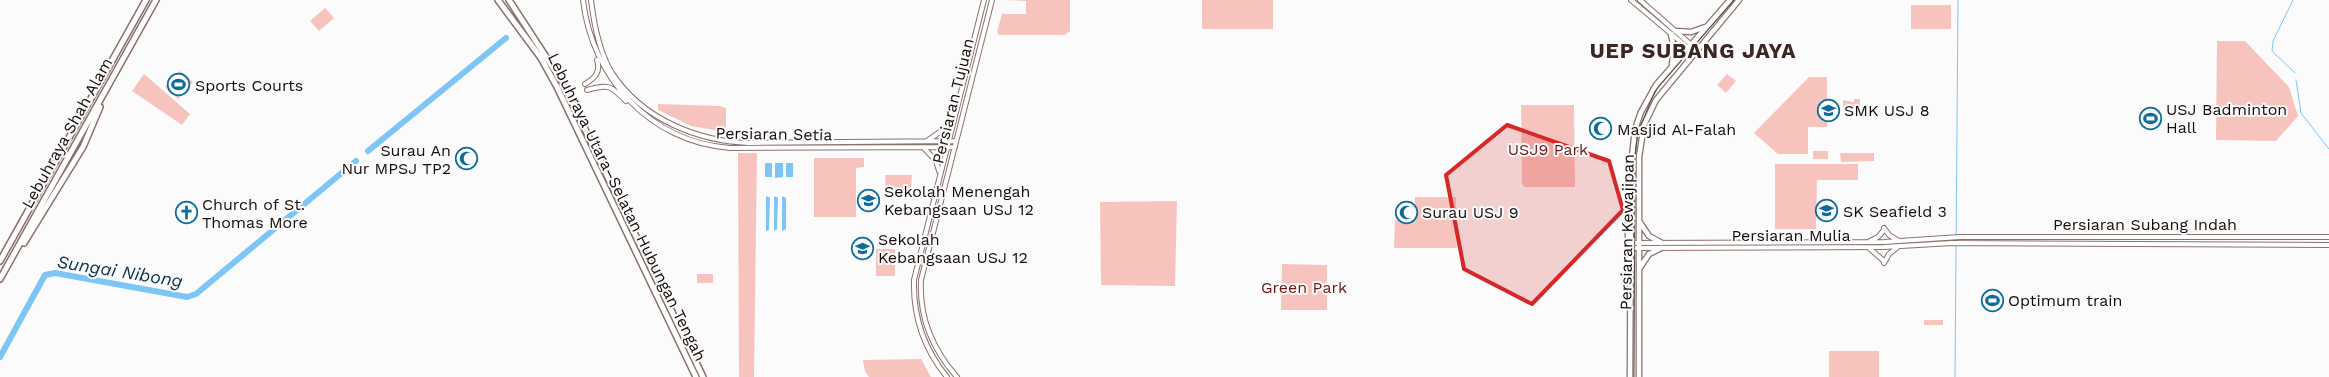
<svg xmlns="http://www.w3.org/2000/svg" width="2329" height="377" viewBox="0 0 2329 377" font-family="'Work Sans',sans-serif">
<rect width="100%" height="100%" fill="#fbfbfb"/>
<!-- green -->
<path fill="#f7c4bd" d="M1006,0H1070V31L1065,35H999L997,32L1002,14H1026V1Z
M1202,0H1273V29H1202Z
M1911,5H1951V29H1911Z
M325,8L334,18L319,31L310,21Z
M2217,41H2245L2289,87L2298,116L2276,141L2216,140Z
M180,71L193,82L178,99L165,87Z
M144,74L190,114L182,125L132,91Z
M1727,74L1736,81L1726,93L1717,85Z
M1809,77H1827V127H1808V154H1778L1754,133Z
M1854,99H1860V110H1843V100L1854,102Z
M658,104L720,106L726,108V132L691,126L658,110Z
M1521,105H1574L1575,187H1525L1522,184Z
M1813,151H1828V159H1813Z
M738,153H757L754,377H739Z
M1840,153H1874V161L1841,162Z
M814,158H864V167L856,168V217H814Z
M1775,164H1858V180H1817L1816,229H1775Z
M885,175H912L911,191H886Z
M1415,197H1456L1457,248H1394L1395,220L1414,221Z
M1177,201L1175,286L1101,285L1100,202Z
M876,249H895V276H876Z
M1282,264L1327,265V310H1281Z
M697,274H713V283H697Z
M1924,320H1943V325H1924Z
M1829,351H1879V377H1829Z
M921,359L931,377H869L865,371L863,360Z"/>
<!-- water -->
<path fill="#7dc5f5" d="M765,163H772V177H765Z
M775,163H783V177L775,178Z
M786,163H793V177H786Z
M766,196L770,198L769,230L766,231Z
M774,196L778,198L777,229L774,231Z
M782,196L786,198V229L782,231Z"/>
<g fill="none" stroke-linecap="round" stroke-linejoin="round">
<!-- stream -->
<path stroke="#7dc5f5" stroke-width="1" d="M2293,0L2273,41L2272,51L2295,73
M2296,80L2301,113L2329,149
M1955,377L1958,0"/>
<!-- river -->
<path stroke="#7dc5f5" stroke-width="6" d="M368,151L506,38
M0,357L45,275L55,273L187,297L196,294L356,161"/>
<defs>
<path id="secondary" d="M583,0C592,78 650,142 730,148L955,147
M591,0C594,25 599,52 612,73C642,119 697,141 749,143L956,141
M1631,0L1694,53
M1640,0L1697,50
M585,84C595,78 601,72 597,60
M587,90C609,84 610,85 626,101
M927,141L947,127L953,118
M923,147L936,161L939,171
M1884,228L1889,235L1899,241
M1870,241L1878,237L1884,230
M1631,243L1884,242L1960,237H2329
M1631,248L1884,247L1952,243L2329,245
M1869,248L1884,261
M1884,263L1889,254L1899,246
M947,377C924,349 913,316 914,280L984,0
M957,377C933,350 919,317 921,280L992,0"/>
<path id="primary" d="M1675,31L1691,32L1705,27
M1671,34L1674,49L1672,64
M1639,221L1649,236L1662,243
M1639,269L1649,254L1661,248
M1628,276V217
M1630,377L1631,166L1635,129L1641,112L1656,85L1730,0
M1639,377V157L1644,125L1656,100L1739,0"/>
<path id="highway" d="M498,0L541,58L557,87L696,377
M509,0L563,83L703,377
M24,243L83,147L100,107
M0,261L146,0
M0,279L156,0"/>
</defs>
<!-- secondary casing -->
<use href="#secondary" stroke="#8c706c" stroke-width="6"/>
<!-- primary casing -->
<use href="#primary" stroke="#8c706c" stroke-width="7"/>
<!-- highway casing -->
<use href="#highway" stroke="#8c706c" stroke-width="8"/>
<!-- secondary -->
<use href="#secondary" stroke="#fff" stroke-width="4"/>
<!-- primary -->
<use href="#primary" stroke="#fff" stroke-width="4.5"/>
<!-- highway -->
<use href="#highway" stroke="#fff" stroke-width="5"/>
<!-- tram -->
<path stroke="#514948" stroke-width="1" d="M1634,377L1635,156L1638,132L1655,91L1734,0"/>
</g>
<!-- marked area -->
<path fill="#d62828" fill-opacity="0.2" stroke="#d62828" stroke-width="4" stroke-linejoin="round" d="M1507,125L1609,161L1623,210L1532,304L1464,269L1446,175Z"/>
<!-- icons -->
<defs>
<symbol id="stadium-ring" viewBox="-11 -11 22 22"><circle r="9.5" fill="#fbfbfb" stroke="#0e6b9a" stroke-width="1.5"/><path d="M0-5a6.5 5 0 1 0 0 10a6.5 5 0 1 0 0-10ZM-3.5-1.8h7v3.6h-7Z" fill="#0e6b9a"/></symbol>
<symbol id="school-ring" viewBox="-11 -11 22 22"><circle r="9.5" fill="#fbfbfb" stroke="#0e6b9a" stroke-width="1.5"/><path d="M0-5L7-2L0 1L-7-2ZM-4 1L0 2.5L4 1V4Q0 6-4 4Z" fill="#0e6b9a"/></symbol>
<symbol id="mosque-ring" viewBox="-11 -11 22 22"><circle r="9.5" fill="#fbfbfb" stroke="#0e6b9a" stroke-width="1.5"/><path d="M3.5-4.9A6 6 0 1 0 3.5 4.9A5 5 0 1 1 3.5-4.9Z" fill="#0e6b9a"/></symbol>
<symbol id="church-ring" viewBox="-11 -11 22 22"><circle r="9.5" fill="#fbfbfb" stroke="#0e6b9a" stroke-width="1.5"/><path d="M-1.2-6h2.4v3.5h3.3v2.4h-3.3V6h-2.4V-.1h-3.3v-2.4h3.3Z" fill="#0e6b9a"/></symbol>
</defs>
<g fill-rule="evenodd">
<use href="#stadium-ring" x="166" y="72" width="25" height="25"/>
<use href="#school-ring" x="1816" y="98" width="25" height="25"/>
<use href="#stadium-ring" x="2138" y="106" width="25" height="25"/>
<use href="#mosque-ring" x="1588" y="116" width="25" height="25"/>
<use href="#mosque-ring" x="454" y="146" width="25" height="25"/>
<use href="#school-ring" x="856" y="188" width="25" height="25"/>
<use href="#school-ring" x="1814" y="198" width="25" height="25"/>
<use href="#mosque-ring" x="1394" y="200" width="25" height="25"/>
<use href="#church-ring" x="174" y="200" width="25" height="25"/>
<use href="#school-ring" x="850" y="236" width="25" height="25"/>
<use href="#stadium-ring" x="1980" y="288" width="25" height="25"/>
</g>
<g text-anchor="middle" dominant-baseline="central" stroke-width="4" stroke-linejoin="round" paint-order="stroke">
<!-- poi labels -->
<g font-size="16" fill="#160c0a" stroke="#fbfbfb" text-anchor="start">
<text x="195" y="85">Sports Courts</text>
<text x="2166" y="109">USJ Badminton<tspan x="2166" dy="18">Hall</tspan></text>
<text x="1844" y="110">SMK USJ 8</text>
<text x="1617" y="129">Masjid Al-Falah</text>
<text x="451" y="150" text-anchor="end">Surau An<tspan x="451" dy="18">Nur MPSJ TP2</tspan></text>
<text x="884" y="191">Sekolah Menengah<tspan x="884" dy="18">Kebangsaan USJ 12</tspan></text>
<text x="202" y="204">Church of St.<tspan x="202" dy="18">Thomas More</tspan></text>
<text x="1843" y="211">SK Seafield 3</text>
<text x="1422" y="212">Surau USJ 9</text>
<text x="878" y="239">Sekolah<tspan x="878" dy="18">Kebangsaan USJ 12</tspan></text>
<text x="2008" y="300">Optimum train</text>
</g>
<!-- street labels -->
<g font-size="16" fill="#160c0a" stroke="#fbfbfb">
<text transform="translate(953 101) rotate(-76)">Persiaran Tujuan</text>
<text transform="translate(67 133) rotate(-61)">Lebuhraya Shah Alam</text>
<text transform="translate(774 134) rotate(1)">Persiaran Setia</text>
<text transform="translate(627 207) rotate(64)">Lebuhraya Utara–Selatan Hubungan Tengah</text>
<text x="2145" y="224">Persiaran Subang Indah</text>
<text transform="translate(1627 232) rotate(-89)">Persiaran Kewajipan</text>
<text x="1791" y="235">Persiaran Mulia</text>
</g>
<!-- park labels -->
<g font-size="16" fill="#6d1412" stroke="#fbfbfb">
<text x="1548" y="149">USJ9 Park</text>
<text x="1304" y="287">Green Park</text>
</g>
<!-- water labels -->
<g font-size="18" font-style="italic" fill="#07324a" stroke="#fbfbfb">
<text transform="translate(120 271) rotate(9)">Sungai Nibong</text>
</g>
<!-- district labels -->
<g font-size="21" font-weight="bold" letter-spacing="1" fill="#3c2522" stroke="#fbfbfb">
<text x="1693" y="50">UEP SUBANG JAYA</text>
</g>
</g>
</svg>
